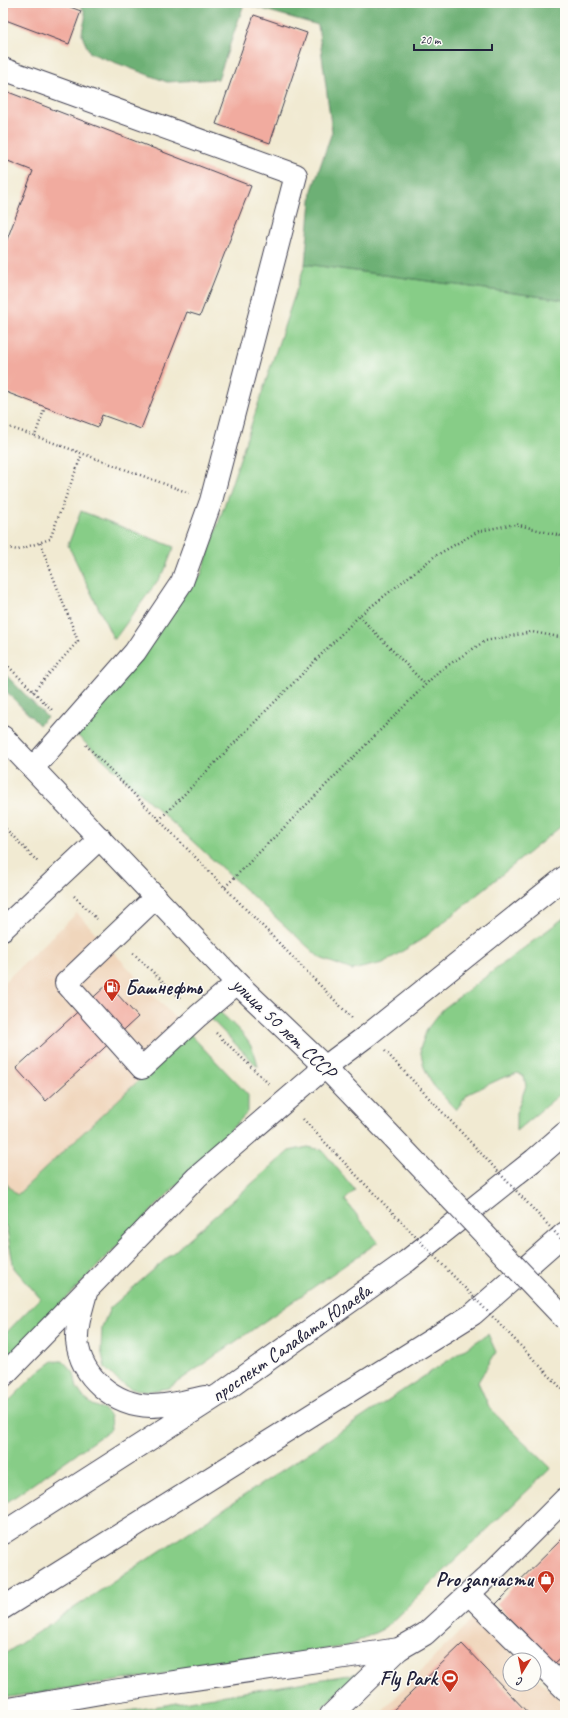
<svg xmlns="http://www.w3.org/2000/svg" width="568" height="1718" viewBox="0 0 568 1718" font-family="Caveat,sans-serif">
<rect width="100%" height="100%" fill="#fdfcf7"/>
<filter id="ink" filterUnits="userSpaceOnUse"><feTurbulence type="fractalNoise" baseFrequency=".025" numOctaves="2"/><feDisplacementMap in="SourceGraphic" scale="8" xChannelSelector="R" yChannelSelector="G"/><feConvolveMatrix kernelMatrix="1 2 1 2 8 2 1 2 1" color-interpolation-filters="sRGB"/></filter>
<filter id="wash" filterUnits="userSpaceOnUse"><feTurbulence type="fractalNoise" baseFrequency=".012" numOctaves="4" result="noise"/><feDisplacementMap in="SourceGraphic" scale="16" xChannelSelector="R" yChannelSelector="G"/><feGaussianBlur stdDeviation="0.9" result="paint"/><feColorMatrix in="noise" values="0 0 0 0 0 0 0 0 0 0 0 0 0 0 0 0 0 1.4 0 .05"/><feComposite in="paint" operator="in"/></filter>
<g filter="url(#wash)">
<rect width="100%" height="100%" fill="#f1ead2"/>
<!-- built -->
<path fill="#f0d6bc" d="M77,913L189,1033L17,1195L3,1180V983Z
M474,1617L518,1660H510V1684H534V1676L565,1705V1715H378Z"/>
<!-- green -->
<path fill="#87cd87" stroke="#547861" d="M305,264L565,300V823L424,938L383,963L352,970L320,958L68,727L201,575Z
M81,511L174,547L164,572L114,640L68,545Z
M565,917V1090L516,1131V1113L526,1086L524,1077L518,1073L502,1078L468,1094L456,1110L433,1085L424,1067L420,1049L427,1029L443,1009Z
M218,1010C236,1028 254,1040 258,1067L210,1018Z
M189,1033L248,1095V1112L3,1363V1336L40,1298L14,1268L6,1226L3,1224V1180L17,1195Z
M308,1147L322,1150L355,1190L345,1200L378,1242L169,1388L150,1391L132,1389L118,1381L105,1368L101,1349L102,1327L110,1308L289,1151Z
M488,1334L496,1352L478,1382L490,1409L551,1468L385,1628L348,1646L3,1698V1655Z
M53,1361H63L74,1373L77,1388L84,1398L93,1405L103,1409L110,1416L111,1429L3,1505V1407L37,1373Z
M360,1673L316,1713L290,1711L277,1715H104Z"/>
<!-- forest -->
<path fill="#6db074" stroke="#486958" d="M77,3H565V300L305,264L312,190L332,132L318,25L244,4L218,79L167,82L90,53C88,48 83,40 82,35C82,22 92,14 77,3Z
M3,672L47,717L39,725L3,688Z"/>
<g id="blocks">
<!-- building -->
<path fill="#f1ab9f" d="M3,3H59L81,11L69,44L3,19Z
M254,15L307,33L270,143L216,124Z
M3,90L251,186L200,316L187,312L141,429L102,415L98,427L3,391V250L33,171L3,159Z
M108,984L138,1017L46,1101L16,1068Z
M565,1536V1654L555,1663L496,1604Z
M462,1644L529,1714L528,1715H388Z"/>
</g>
</g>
<g filter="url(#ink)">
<use href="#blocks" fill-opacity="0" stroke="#414052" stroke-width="1"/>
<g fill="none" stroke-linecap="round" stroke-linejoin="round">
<defs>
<path id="minor" d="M3,69L296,175L211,501L182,582L135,652L33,768
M156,897L66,983L142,1068L198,1016L237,983
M3,929L100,838
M469,1594L565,1689
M331,1715L399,1649"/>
<path id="major" d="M3,737L237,983L325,1067L375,1119
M86,1293C82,1308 76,1324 77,1341C81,1377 114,1405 151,1406C169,1406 187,1401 205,1397
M3,1376L197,1177L325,1067L368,1035L565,877
M3,1533L220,1394L407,1261L534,1160L565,1133
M3,1608L473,1314L565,1233
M3,1710L106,1692L399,1649L425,1634L488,1576L565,1499"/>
</defs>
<!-- minor casing -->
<use href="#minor" stroke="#414052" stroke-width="24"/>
<!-- major casing -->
<use href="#major" stroke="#414052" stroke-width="24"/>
<!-- path -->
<path stroke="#414052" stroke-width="2.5" stroke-dasharray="1 3" stroke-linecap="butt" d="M3,425L35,436L45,407
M35,436L189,493
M3,547L18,550L50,539L82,454
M359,616L425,684
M3,661L52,710
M33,692L78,641L40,543
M86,745L352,1018
M159,820L359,616L435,556L479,531L515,524L565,537
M3,826L38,862
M225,887L439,671L485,641L532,632L565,638
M74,896L97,919
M133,953L181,999
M216,1033L269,1084
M385,1051L415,1083
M303,1119L337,1155"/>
<!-- minor -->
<use href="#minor" stroke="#fff" stroke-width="22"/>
<!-- major -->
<use href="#major" stroke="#fff" stroke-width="22"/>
<defs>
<path id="major-bridge" d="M375,1119L565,1319"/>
</defs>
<!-- major-bridge casing -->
<use href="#major-bridge" stroke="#414052" stroke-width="24" stroke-linecap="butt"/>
<!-- path-bridge -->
<path stroke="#414052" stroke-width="2.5" stroke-dasharray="1 3" stroke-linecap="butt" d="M415,1083L565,1243
M337,1155L565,1392"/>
<!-- major-bridge -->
<use href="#major-bridge" stroke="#fff" stroke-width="22"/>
</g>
</g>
<!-- icons -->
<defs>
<symbol id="fuel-pin" viewBox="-11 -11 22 30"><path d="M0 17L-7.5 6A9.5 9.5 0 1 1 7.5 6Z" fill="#c8321e" stroke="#fdfcf7"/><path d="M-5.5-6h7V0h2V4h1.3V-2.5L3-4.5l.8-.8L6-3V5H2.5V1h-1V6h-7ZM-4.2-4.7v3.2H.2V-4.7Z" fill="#fff"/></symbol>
<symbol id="shop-pin" viewBox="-11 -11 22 30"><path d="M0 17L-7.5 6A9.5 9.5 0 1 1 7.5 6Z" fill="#c8321e" stroke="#fdfcf7"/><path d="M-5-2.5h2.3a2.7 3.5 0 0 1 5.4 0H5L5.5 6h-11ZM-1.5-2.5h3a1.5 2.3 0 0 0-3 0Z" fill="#fff"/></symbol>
<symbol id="stadium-pin" viewBox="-11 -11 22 30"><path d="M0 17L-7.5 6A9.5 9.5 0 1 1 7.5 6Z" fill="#c8321e" stroke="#fdfcf7"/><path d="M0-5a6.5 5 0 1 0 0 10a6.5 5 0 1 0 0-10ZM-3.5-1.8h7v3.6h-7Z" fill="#fff"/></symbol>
</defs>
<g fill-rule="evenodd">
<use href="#fuel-pin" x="102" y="977" width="20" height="27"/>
<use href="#shop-pin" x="536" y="1569" width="20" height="27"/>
<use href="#stadium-pin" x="440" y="1668" width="20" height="27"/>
</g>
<g text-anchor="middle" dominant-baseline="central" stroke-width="3" stroke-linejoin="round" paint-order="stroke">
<!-- poi labels -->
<g font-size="20" font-weight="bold" fill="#22223b" stroke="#fdfcf7" text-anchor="end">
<text x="125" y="987" text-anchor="start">Башнефть</text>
<text x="533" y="1579">Pro запчасти</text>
<text x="437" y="1678">Fly Park</text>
</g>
<!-- street labels -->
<g font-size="20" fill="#22223b" stroke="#fdfcf7">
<text transform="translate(284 1028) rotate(44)">улица 50 лет СССР</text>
<text transform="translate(291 1343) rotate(-35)">проспект Салавата Юлаева</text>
</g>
</g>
<!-- margin -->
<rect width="568" height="1718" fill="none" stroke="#fdfcf7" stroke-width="16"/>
<!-- north arrow -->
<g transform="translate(522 1672) rotate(190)"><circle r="19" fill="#fdfcf7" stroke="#a5a5ac"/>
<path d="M0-3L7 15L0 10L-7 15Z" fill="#c8321e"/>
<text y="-6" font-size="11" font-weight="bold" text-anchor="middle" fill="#22223b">С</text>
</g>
<!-- scale -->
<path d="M414 44v6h78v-6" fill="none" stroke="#22223b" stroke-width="2"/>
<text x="420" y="44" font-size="12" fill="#22223b" stroke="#fdfcf7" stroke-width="3" paint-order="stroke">20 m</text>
</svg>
